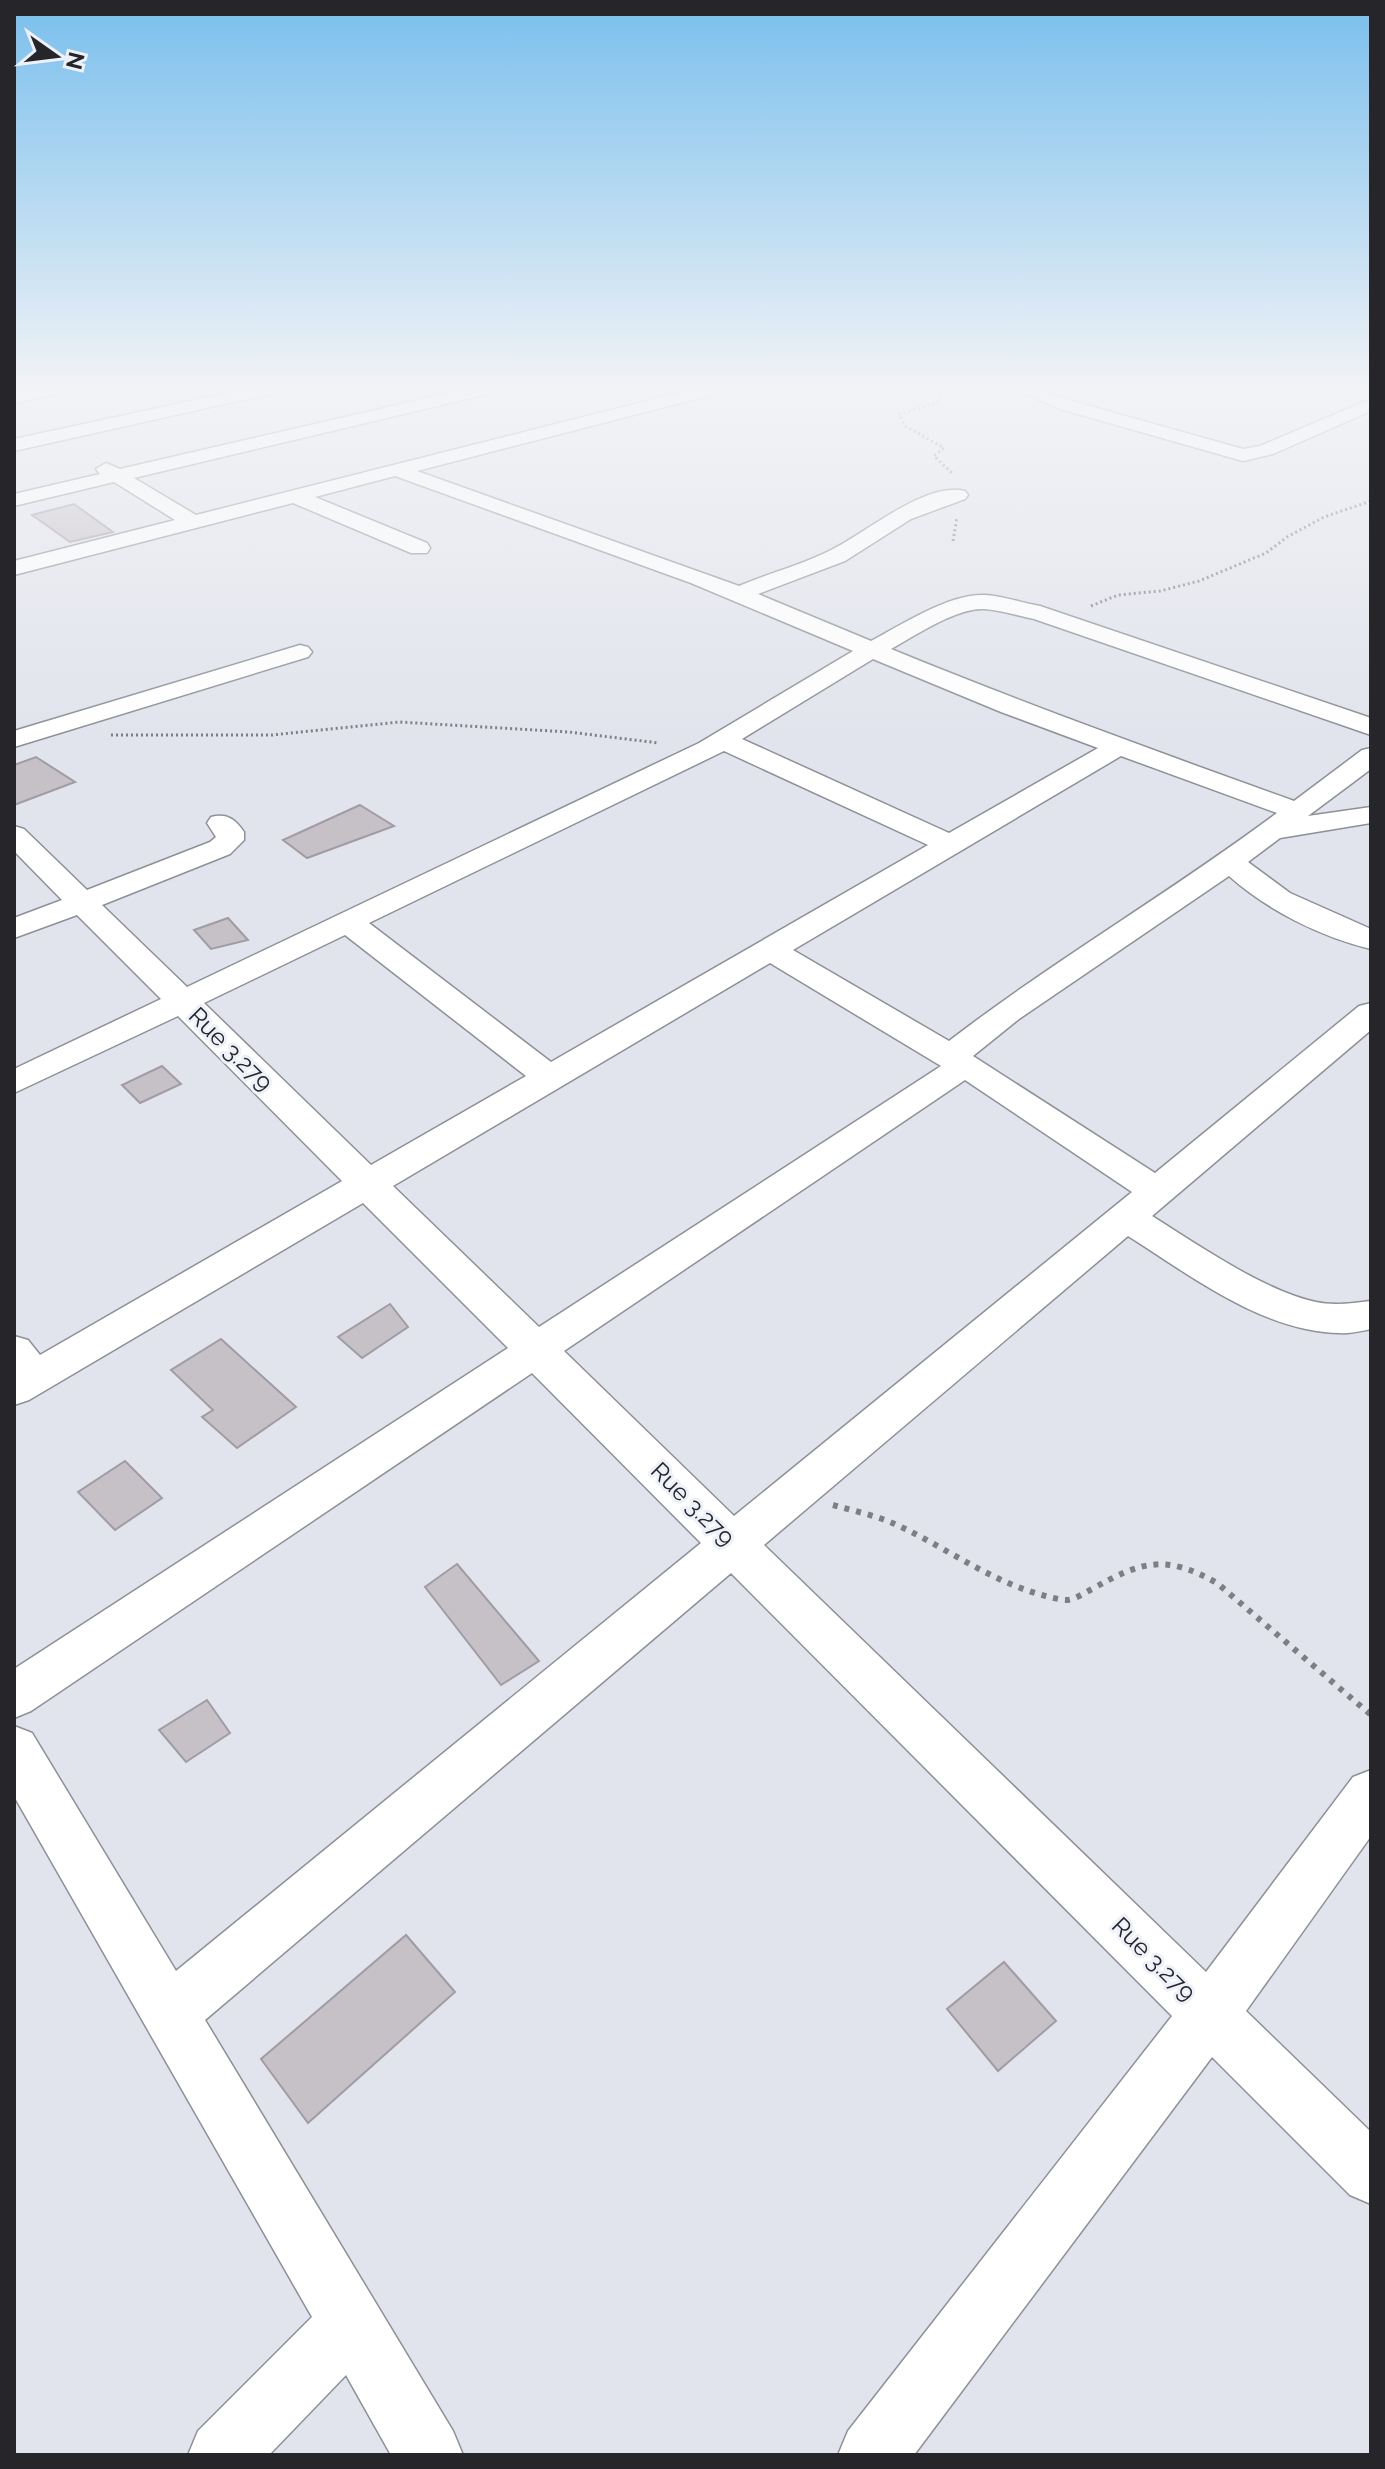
<svg xmlns="http://www.w3.org/2000/svg" width="1385" height="2469" viewBox="0 0 1385 2469" font-family="Raleway,sans-serif">
<rect width="100%" height="100%" fill="#e1e4ec"/>
<!-- building -->
<path fill="#c6c0c7" stroke="#a19ca3" stroke-width="2" d="M74,504L113,532L70,542L32,515Z
M36,757L75,782L14,805V765Z
M360,805L394,826L307,858L283,840Z
M228,918L248,940L211,949L194,930Z
M162,1066L181,1084L140,1103L122,1085Z
M390,1304L408,1327L362,1358L338,1337Z
M221,1339L296,1407L237,1448L202,1417L213,1410L171,1370Z
M125,1461L162,1498L115,1530L78,1492Z
M457,1564L539,1661L501,1685L425,1587Z
M207,1700L230,1733L186,1762L159,1730Z
M406,1935L455,1992L308,2123L261,2059Z
M1004,1962L1056,2021L998,2071L947,2009Z"/>
<g fill="none" stroke-linecap="round" stroke-linejoin="round">
<defs>
<path id="minor" d="M38,388H70L67,392L14,403V393Z
M251,388H283L274,393L14,451V439Z
M471,388H501L492,393L134,478L196,515L698,388H726L723,392L417,471L739,586C769,573 802,565 831,550C865,534 925,481 965,491L968,495L965,499L911,519L845,561L758,594L871,641C901,625 950,593 985,595C1003,596 1022,603 1040,606L1371,718V735L1034,619C1018,616 1001,610 984,609C958,607 914,636 891,649C1025,704 1158,752 1294,801L1362,750L1371,748V769L1308,816L1371,807V823L1280,838L1248,862L1290,893L1371,929V949C1321,937 1267,910 1229,876L1019,1019L973,1056L1155,1173L1359,1006L1371,1003V1030L1152,1216C1197,1244 1264,1291 1316,1302C1335,1306 1352,1303 1371,1301V1329C1361,1331 1350,1334 1340,1333C1263,1332 1190,1275 1128,1236L764,1545L1206,1972L1353,1777L1371,1770V1836L1246,2011L1371,2132V2204L1350,2195L1212,2057L914,2455H838L848,2431L1172,2016L731,1573L205,2020L453,2431L463,2455H391L346,2375L269,2455H188L198,2431L312,2317L14,1796V1726L32,1733L176,1971L701,1543L532,1373L31,1711L14,1718V1669L508,1348L363,1203L29,1400L14,1405V1336L28,1340L40,1355L342,1181L178,1016L14,1093V1069L161,999L77,915L14,938V918L62,900L14,851V826L24,829L87,890L210,842L216,837L207,823L211,817C227,813 235,819 244,832V840L230,854L102,905L187,987L699,743L853,651L691,583L395,476L315,497L427,543L430,548L427,553H411L293,503L14,575V561L175,520L114,482L14,506V494L100,474L96,469L106,463L120,469ZM873,659L1001,712L1098,748L949,833L742,739ZM724,751L928,845L551,1062L369,923ZM1121,756L1277,813C1170,893 1054,960 949,1041L793,950ZM345,935L526,1076L371,1165L204,1003ZM770,963L941,1066L539,1327L393,1186ZM965,1080L1132,1192L734,1516L564,1351Z
M1012,388H1036L1072,401L1243,449L1260,446L1371,399V411L1273,454L1243,461L1060,409Z
M300,645L308,647L312,652L308,657L14,747V731Z"/>
</defs>
<!-- minor casing -->
<use href="#minor" stroke="#8e9098" stroke-width="3"/>
<!-- path-far1 -->
<path stroke="#7e7f85" stroke-width="3" stroke-dasharray="2 3" stroke-linecap="butt" d="M945,388L937,403L899,414L905,426L944,448L934,456L952,473
M953,541L957,517
M1091,606L1118,595L1160,591L1199,581L1266,553L1287,537L1324,517L1371,501
M111,735H272L399,722L569,732L659,743"/>
<!-- path -->
<path stroke="#7e7f85" stroke-width="6" stroke-dasharray="5 7" stroke-linecap="butt" d="M833,1505C854,1511 878,1516 897,1525C955,1552 1000,1589 1064,1600C1073,1601 1084,1593 1092,1589C1142,1561 1165,1554 1217,1583L1371,1715"/>
<!-- minor -->
<use href="#minor" fill="#fff" fill-rule="evenodd"/>
</g>
<!-- sky -->
<linearGradient id="sky" x2="0" y2="1"><stop stop-color="#79bfed"/><stop offset="0.53" stop-color="#f2f3f6"/><stop offset="1" stop-color="#f2f3f6" stop-opacity="0"/></linearGradient>
<rect width="1385" height="733" fill="url(#sky)"/>
<g text-anchor="middle" dominant-baseline="central" stroke-width="6" stroke-linejoin="round" paint-order="stroke">
<!-- street labels -->
<g font-size="24" fill="#26262a" stroke="#eef1fa">
<text transform="translate(231 1049) rotate(45)">Rue 3.279</text>
<text transform="translate(693 1504) rotate(45)">Rue 3.279</text>
<text transform="translate(1154 1959) rotate(45)">Rue 3.279</text>
</g>
</g>
<!-- border -->
<rect width="1385" height="2469" fill="none" stroke="#26262a" stroke-width="32"/>
<!-- north arrow -->
<g transform="translate(56 56) rotate(104)" stroke="#eef1fa" stroke-width="6" paint-order="stroke">
<path d="M0-6L14 30L0 20L-14 30Z" fill="#26262a"/>
<text y="-12" font-size="22" font-weight="bold" text-anchor="middle" fill="#26262a">N</text>
</g>
</svg>
